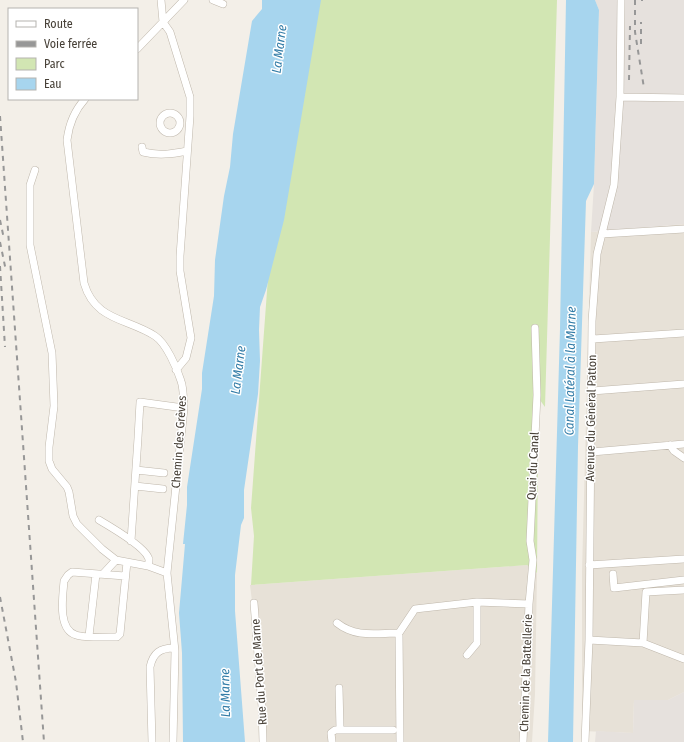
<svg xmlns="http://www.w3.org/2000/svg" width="684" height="742" viewBox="0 0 684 742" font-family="'Fira Sans Condensed',sans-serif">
<rect width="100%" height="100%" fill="#f3efe8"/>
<!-- residential -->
<path fill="#e7e1d7" d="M684,224V692L668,700H634L633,733L582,731V572L591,232Z
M527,565L537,573L535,694L532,742H261L258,649L250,585Z"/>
<!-- industrial -->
<path fill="#e6e1dd" d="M595,0H684V224L591,232L594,184L599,10Z
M684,692V742H595L596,731L633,733L634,700H668Z"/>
<!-- green -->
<path fill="#d2e6b3" d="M317,0H557L545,407L537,396L538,447L537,573L527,565L251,585L254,536L251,508L269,264Z"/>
<!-- water -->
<path fill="#a7d5ee" d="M262,0H321L284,220L266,290L260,307L259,330L260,361L258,394L244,490V518L241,525L235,575V611L245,742H183L182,653L179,613L185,544H183L187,505V487L202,389V373L214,296L215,260L224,196L230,167L233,134L252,21L262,9Z
M566,0H595L599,10L594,184L586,201L578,446L573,742H548L560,329Z"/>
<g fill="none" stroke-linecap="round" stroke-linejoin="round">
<defs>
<path id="minor" d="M161,0L163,22L170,32L190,97V116L180,256V271L191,338L186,358L176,370
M213,0L223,4
M137,49L184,0
M620,97L684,98
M85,99C74,111 69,124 67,140L84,283C95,321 127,318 155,336C166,343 177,368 181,381C184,390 183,399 184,408L167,573L175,651L173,742
M160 123a10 10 0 1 1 20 0a10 10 0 1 1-20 0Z
M142,147L143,152C159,156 172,154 187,151
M35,170L30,185V245L52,353L54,406L49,447V461L52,469L67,487L69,492L73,516L77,524L102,549L116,560L148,566L167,573
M602,234L684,229
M593,339L684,333
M592,391L684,384
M670,445L674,451L684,458
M592,452L684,444
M136,470L164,473
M135,486L163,489
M99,520C111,527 143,546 148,557C150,560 149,563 148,566
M131,541L138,438L140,402L184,408
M589,565L684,559
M103,574L116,560
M613,574L614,588L684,580
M125,576L72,572L68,575L64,581C63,595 57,629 76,635C84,638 107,637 117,637L120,634L127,562
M254,603L262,707L263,742
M337,623C356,638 376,633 399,633L415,609L477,602L529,604
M399,633L400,742
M89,636L96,574
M589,640L643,643L684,659
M643,643L646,592L684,590
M467,655L477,643V602
M339,688L340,729
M152,742L150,667C153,653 160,648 174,648
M332,742L331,733L335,730H393
M523,742L529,604L533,560L530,541L537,395L535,328
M585,742L589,640L592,321L597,254L614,185L620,97L621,0"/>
</defs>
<!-- minor casing -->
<use href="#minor" stroke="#bfb7ab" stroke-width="8"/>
<!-- minor -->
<use href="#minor" stroke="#fff" stroke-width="7"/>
<!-- rail -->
<path stroke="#979797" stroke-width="2" stroke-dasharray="5 5" stroke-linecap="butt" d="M635,0V32L644,88
M642,1V0
M641,44V22
M629,80L630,26
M0,116L44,742
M0,220L4,239
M0,242L6,271
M0,266L5,347
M0,597L16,682L23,742"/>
</g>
<g text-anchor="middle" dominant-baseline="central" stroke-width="3" stroke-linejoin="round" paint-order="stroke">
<!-- street labels -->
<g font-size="12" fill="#474037" stroke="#fff">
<text transform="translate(591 418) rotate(-89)">Avenue du Général Patton</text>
<text transform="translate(179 442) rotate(-86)">Chemin des Grèves</text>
<text transform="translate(533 466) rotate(-87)">Quai du Canal</text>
<text transform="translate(259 672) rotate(-94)">Rue du Port de Marne</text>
<text transform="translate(526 673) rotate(-88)">Chemin de la Battellerie</text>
</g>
<!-- water labels -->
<g font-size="13" font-style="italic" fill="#327ca7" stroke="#fff">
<text transform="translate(279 49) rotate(-83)">La Marne</text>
<text transform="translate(238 370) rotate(-83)">La Marne</text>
<text transform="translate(570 371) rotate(-89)">Canal Latéral à la Marne</text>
<text transform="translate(225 693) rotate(-91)">La Marne</text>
</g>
</g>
<!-- legend -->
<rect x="8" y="8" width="130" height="92" fill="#ffffff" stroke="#b5b3af"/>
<rect x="16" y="21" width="20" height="6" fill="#ffffff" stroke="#b5b3af"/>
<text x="44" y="28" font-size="12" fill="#474037">Route</text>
<rect x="16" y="41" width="20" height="6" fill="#979797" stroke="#b5b3af"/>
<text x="44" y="48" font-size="12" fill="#474037">Voie ferrée</text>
<rect x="16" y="58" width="20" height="12" fill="#d2e6b3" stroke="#b5b3af"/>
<text x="44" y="68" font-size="12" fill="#474037">Parc</text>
<rect x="16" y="78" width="20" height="12" fill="#a7d5ee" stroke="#b5b3af"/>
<text x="44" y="88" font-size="12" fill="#474037">Eau</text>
</svg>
